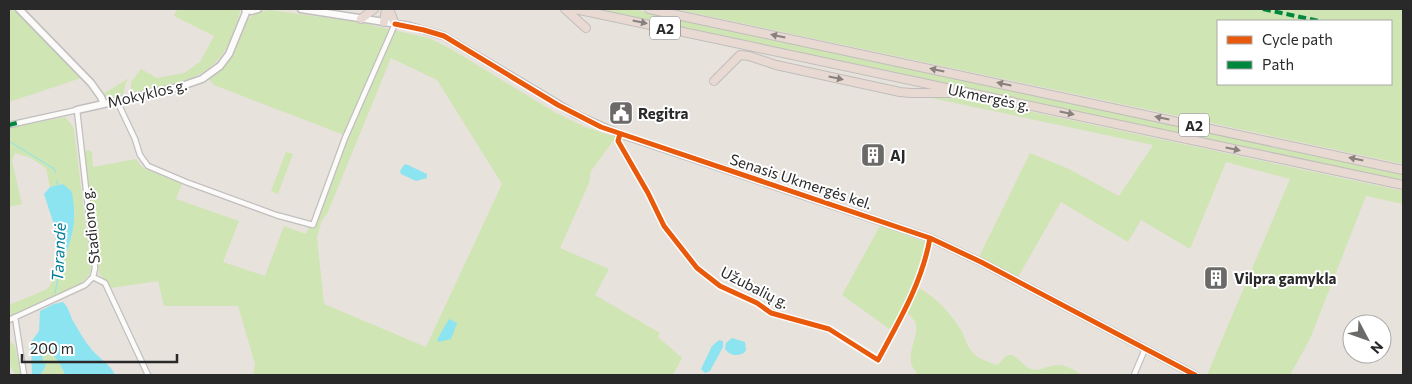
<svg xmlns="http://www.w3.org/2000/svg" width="1412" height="384" viewBox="0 0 1412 384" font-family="Commissioner,sans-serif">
<rect width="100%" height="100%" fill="#e8e2dd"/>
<!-- green -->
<path fill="#cfe5b3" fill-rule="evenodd" d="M9,9H14L81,78L9,102Z
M177,9H240V11C239,18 236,25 233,33C217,80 178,83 135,93L131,90V82L141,69L157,78L184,73L200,62L214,36L174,16Z
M595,9L637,10L1403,173V181Z
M675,9H1403V164ZM1218,21H1391V84H1218Z
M270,10L357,22L429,38L451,49L556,113L585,127L616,137L591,171L589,183L560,248L609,269L595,295L660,333L658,337L682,358L673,375H253L255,364L238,306H164L158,281L111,288L99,273L84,152L88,150L92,152L93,167L136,159L141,166L146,169L182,184L176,199L239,221L223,262L265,276L284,226L306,234L344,135L214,85L209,79C218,72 227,65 233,54C245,33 239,13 270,10ZM391,58L437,80L502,184L426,347L324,304L317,237L322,220L327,214Z
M129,78C123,85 126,92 121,98C113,99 109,100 103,94Z
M953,95L1403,191V204L1366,196L1310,339L1290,375H1207L1290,179L1226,162L1190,249L1141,220L1128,242L1061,202L1018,277L979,257L1030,153L1069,169L1119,196L1153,145L922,96Z
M65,117L72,125L74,130L91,269L89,275L80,284L9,317V305L45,290L49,287L53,280L57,265L60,267L62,264L72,236L75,213L63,184L50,187L46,168L29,157L15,153L12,161L22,204L9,207V120V128Z
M286,152L293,154L278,194L271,191Z
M880,226L931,244L919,288C938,299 950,312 962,332C966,340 968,349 975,355C981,360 990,362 996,365C1002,363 1003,357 1008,355C1017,353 1023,367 1031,369C1040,372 1048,365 1058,365C1066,365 1076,371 1083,375H918C916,371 911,367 911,362C908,341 930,325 902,310L891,330L842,295Z
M9,340L15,346L21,375H16L9,364Z
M42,348H47C54,356 62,365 65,375L57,374L41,375L46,365L43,361Z"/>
<!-- water -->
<path fill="#8be4f0" d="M406,164L427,174V178L416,181L401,174L400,171L404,165Z
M63,184L72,192C77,224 73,235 62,264L60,267L57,265L55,228L44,194L50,187Z
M63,302C69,308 69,312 72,319C76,326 84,340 89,346C96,357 110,363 115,375H65C62,365 54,356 47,348L42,349L43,361L46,365L41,375H32L31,342L39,331L40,311L54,304Z
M449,319L457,323L451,339L438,342L437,340Z
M732,338L745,342L746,350L744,353C737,356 730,356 725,349L726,343Z
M719,340L723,341V347L710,371L705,373L701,369L712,346Z"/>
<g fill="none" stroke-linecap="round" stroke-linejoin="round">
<!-- stream -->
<path stroke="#8be4f0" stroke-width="1" d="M9,141L54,169L56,173
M57,180V185
M55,293L60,267"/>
<defs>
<path id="street" d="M117,101L135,139L140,155L148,166L186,182L276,215L313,225L345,138L395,24
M9,125L77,110L95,268L93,277L85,285L9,320
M620,134L618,141L648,193L664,226L697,268L720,286L757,303L771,313L829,329L878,360C899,321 922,283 930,238
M93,277L105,283L148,375
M15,317L24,375
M1134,375L1145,349"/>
<path id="secondary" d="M19,9L91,83L101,97L104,104
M245,9L251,11L258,9
M301,9L410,26L444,36L575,114L620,134L930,238L981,262L1195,375
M77,110L179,87L202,79L220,66L229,54L247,10"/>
<path id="highway" d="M389,9L395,24
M565,9L586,28
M575,9L1403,185
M649,9L1403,170
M361,19L374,9
M384,22L386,9
M714,81L740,55L749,56L776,65L900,92L911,93H951"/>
</defs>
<!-- street casing -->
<use href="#street" stroke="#c1bfbf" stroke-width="7"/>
<!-- secondary casing -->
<use href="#secondary" stroke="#c1bfbf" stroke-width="9"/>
<!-- highway casing -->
<use href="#highway" stroke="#c0bebc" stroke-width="10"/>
<!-- street -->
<use href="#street" stroke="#fcfbfa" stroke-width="4.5"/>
<!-- secondary -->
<use href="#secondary" stroke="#fcfbfa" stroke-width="6"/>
<!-- highway -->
<use href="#highway" stroke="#e8d9d2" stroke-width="8"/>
<!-- quiet -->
<path stroke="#00873e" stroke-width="4" stroke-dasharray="8 4" stroke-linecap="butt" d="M1263,9L1319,21
M9,125L17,123"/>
<defs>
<path id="cycleway" d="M395,24L424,30L444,36L558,105L601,127L930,238L981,262L1195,375
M620,134L618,141L648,193L664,226L697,268L720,286L757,303L771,313L829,329L878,360C899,321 922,283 930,238"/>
</defs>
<!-- cycleway casing -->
<use href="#cycleway" stroke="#fff" stroke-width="8"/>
<!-- cycleway -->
<use href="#cycleway" stroke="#e8590c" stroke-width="5"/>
</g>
<!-- one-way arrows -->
<defs><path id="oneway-solid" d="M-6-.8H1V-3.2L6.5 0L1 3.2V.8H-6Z" transform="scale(1.25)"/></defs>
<g fill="#88817e">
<use href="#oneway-solid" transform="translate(640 22) rotate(12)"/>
<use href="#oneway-solid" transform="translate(778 36) rotate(-168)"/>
<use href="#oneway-solid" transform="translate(937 70) rotate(-168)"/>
<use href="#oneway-solid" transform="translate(836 78) rotate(12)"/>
<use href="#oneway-solid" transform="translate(1004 84) rotate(-168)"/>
<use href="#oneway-solid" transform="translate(1067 113) rotate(12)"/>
<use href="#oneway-solid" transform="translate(1162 118) rotate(-168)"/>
<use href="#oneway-solid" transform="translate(1233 149) rotate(12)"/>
<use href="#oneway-solid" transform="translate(1356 159) rotate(-168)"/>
</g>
<!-- icons -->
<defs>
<symbol id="civic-square" viewBox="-11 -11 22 22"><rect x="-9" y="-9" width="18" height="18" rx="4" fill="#6c6a68" stroke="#fff"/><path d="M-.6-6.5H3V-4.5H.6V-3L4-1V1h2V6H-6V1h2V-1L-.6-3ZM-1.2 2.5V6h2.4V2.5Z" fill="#fff"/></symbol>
<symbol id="building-square" viewBox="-11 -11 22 22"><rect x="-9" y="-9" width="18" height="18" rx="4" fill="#6c6a68" stroke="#fff"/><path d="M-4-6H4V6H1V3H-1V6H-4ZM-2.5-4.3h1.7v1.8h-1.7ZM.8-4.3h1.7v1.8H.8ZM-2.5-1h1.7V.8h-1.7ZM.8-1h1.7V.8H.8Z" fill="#fff"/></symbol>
</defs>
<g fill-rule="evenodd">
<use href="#civic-square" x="607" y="99" width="28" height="28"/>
<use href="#building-square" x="859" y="141" width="28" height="28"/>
<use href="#building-square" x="1202" y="264" width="28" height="28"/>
</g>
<g text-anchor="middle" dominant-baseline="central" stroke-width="4" stroke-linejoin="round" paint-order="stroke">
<!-- shield labels -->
<g fill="#fff" stroke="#696969" stroke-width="1">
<rect x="650" y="16.5" width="30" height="23" rx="4"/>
<rect x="1179" y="113.5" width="30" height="23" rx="4"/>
</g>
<g font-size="14" font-weight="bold" fill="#292929">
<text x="665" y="28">A2</text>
<text x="1194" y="125">A2</text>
</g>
<!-- street labels -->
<g font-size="15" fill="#292929" stroke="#fff">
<text transform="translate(147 93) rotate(-13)">Mokyklos g.</text>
<text transform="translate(989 97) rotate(12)">Ukmergės g.</text>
<text transform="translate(801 181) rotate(18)">Senasis Ukmergės kel.</text>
<text transform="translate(90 226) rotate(-96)">Stadiono g.</text>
<text transform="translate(755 287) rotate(27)">Užubalių g.</text>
</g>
<!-- poi labels -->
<g font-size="15" font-weight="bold" fill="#292929" stroke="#fff" text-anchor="start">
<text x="638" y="113">Regitra</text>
<text x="890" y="155">AJ</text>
<text x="1234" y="278">Vilpra gamykla</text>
</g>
<!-- water labels -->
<g font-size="16" font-style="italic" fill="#047c9b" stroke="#fff">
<text transform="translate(58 252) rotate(-87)">Tarandė</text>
</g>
</g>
<!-- border -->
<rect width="1412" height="384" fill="none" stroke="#292929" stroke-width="20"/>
<!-- legend -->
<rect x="1217" y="20" width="175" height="65" fill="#ffffff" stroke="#a9a9a9"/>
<rect x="1227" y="36" width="25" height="8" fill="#e8590c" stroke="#a9a9a9"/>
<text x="1262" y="45" font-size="15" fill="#292929">Cycle path</text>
<rect x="1227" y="61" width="25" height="8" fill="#00873e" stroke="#a9a9a9"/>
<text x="1262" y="70" font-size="15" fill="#292929">Path</text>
<!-- north arrow -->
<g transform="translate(1367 339) rotate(131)"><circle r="24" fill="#ffffff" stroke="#a9a9a9"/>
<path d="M0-4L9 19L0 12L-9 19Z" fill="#6c6a68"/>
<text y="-8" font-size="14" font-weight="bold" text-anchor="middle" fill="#292929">N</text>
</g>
<!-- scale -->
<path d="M22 354v8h155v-8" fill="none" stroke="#292929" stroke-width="2.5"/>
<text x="30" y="354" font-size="15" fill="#292929" stroke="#ffffff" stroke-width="4" paint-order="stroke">200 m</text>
</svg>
